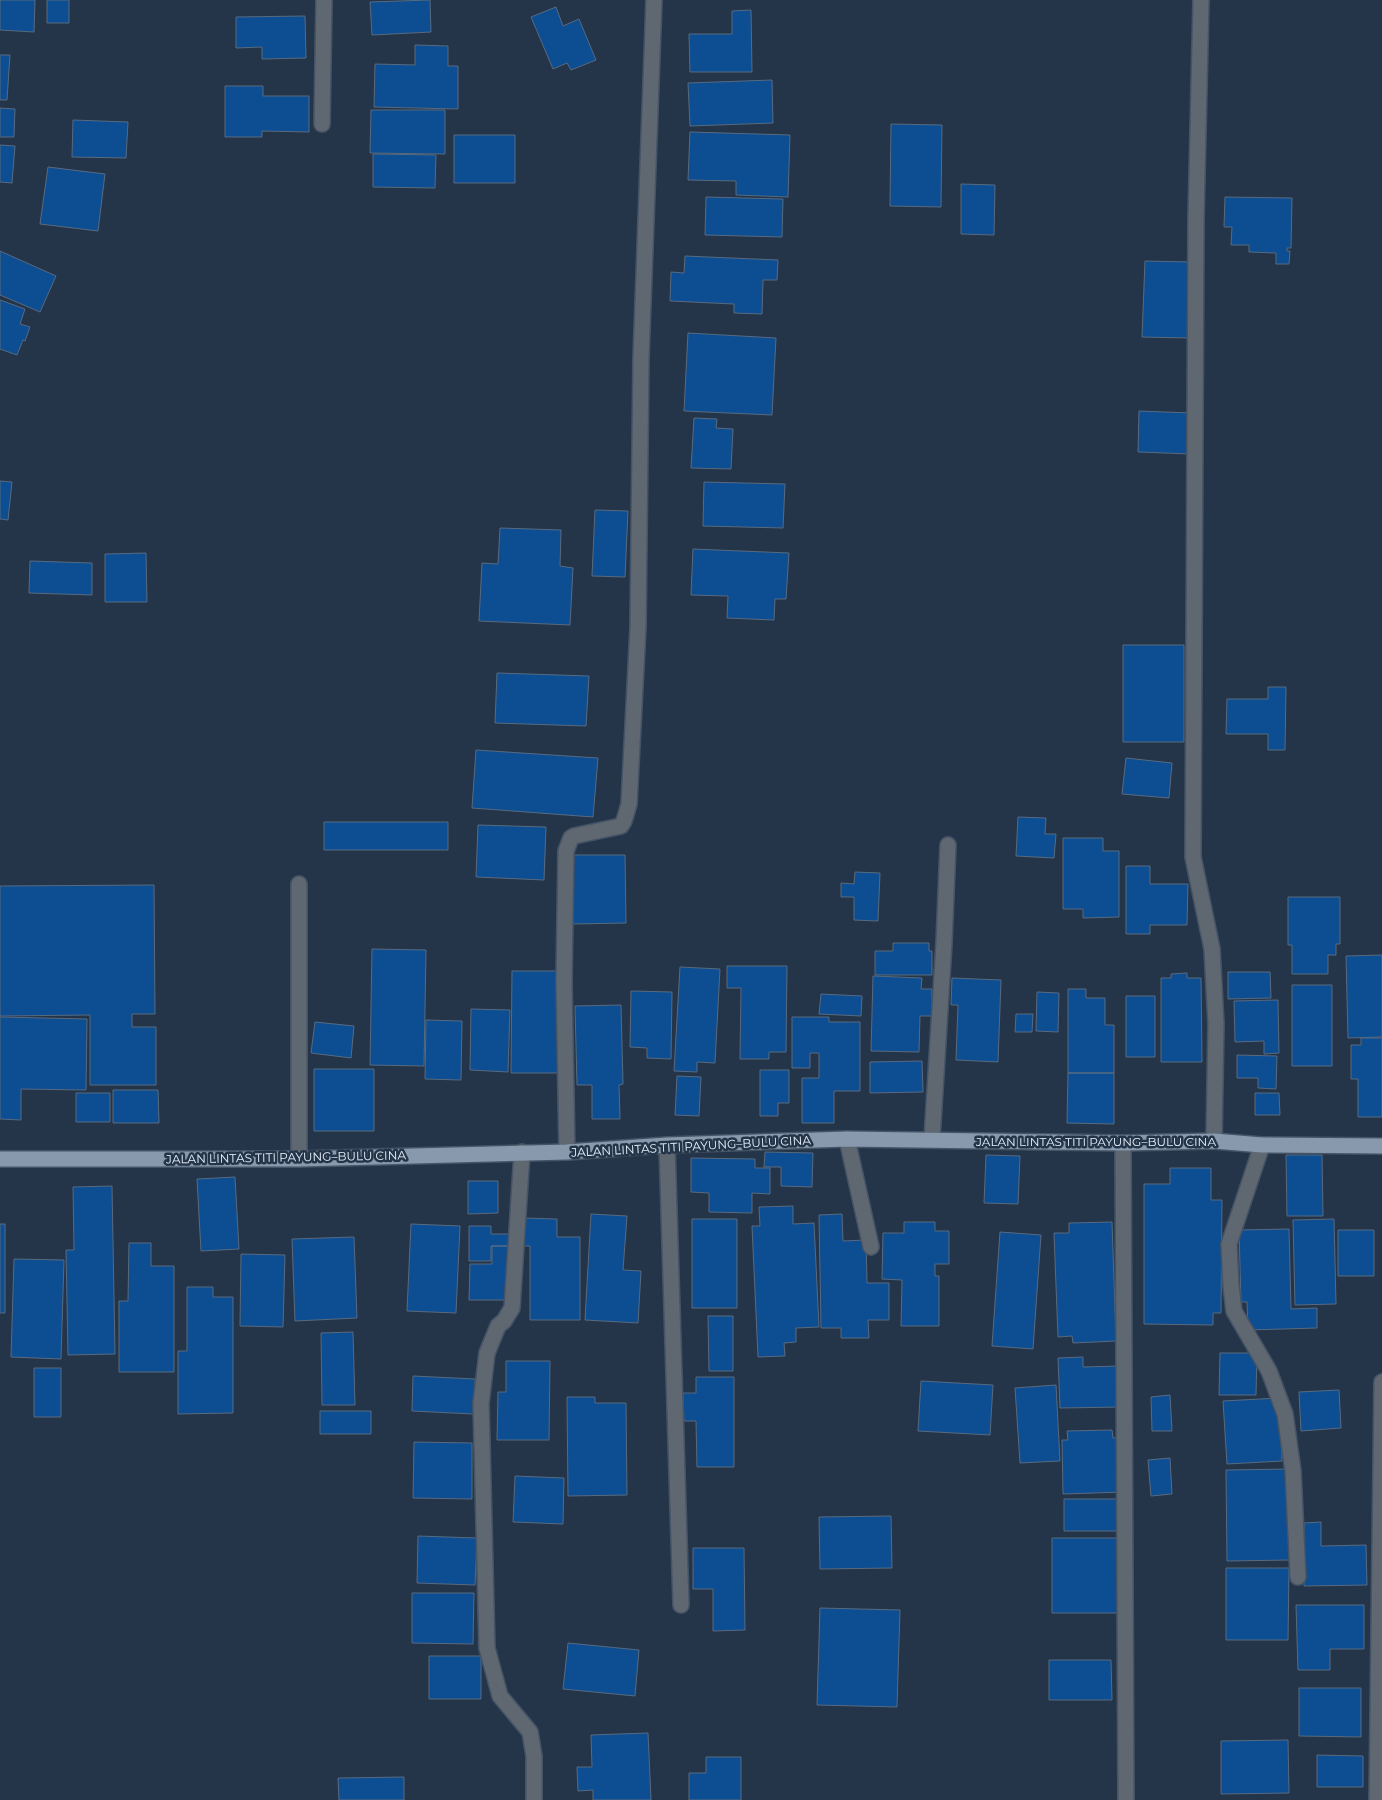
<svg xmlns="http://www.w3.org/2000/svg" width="1382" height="1800" viewBox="0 0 1382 1800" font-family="Montserrat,sans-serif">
<rect width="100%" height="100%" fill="#253549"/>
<!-- building -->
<path fill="#0c4e91" stroke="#586a80" d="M0,0H35L34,32L0,30Z
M47,0H69V23H47Z
M430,0L431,32L372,35L370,2Z
M556,7L563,26L579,19L596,60L571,70L567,63L553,69L531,17Z
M751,10L752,72H690L689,34H732V11Z
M305,16L306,58L262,59V47L236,48V17Z
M415,45L448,46V66H458V109L374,107L375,64L415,65Z
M0,55H10L7,100H0Z
M772,80L773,123L690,126L688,83Z
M225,86H263V96H309V132L262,131V137H225Z
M0,108L15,109L14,137H0Z
M371,110H445V154L370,153Z
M73,120L128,122L126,158L72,157Z
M891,124L942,125L941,207L890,206Z
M690,132L790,135L788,197L736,195V181L688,180Z
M454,135H515V183H454Z
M0,145L15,146L12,183L0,182Z
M373,154L436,155L435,188L373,187Z
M48,167L105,174L98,231L40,224Z
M961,184L995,185L994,235L961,234Z
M706,197L783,199L782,237L705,235Z
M1225,197L1292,198L1291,248H1287V251H1290L1289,264H1276V253L1249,252V245H1231L1232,227H1224Z
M0,251L56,276L40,312L0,295Z
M685,256L778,260L777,280H763L762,314L734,313V304L670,301L671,272L684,273Z
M1145,261L1191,262L1189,338L1142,337Z
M0,300L25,309L20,324L30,327L25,341L23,340L17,355L0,349Z
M688,333L776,338L772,415L684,411Z
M1139,411L1192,413L1191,454L1138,452Z
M694,418L717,419L716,428L733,429L731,469L691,468Z
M0,481L12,482L8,520L0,519Z
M704,482L785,484L783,528L703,526Z
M595,510L628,511L625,577L592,576Z
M500,528L561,530L560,566L573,568L570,625L479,621L482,563L498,564Z
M693,549L789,553L786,599H775L774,620L727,618L728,596L691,595Z
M146,553L147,602H105V554Z
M30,561L92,563V595L29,593Z
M1123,645H1184V742H1123Z
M497,673L589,676L586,726L495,723Z
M1268,687H1286L1285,750H1268V734H1226L1227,699H1268Z
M476,750L598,758L593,817L472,808Z
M1126,758L1172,763L1169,798L1122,794Z
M1018,817L1046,818L1045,834H1056L1054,858L1016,856Z
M324,822H448V850H324Z
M478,825L546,827L544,880L476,877Z
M1063,838H1103V851H1119V917L1083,918V909H1063Z
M572,855H625L626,923L573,924Z
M1126,866H1150V884H1188L1187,925H1150V934H1126Z
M855,872L880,873L878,921L854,920V897H841V883L854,884Z
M154,885L155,1014H132V1027H156V1085H90V1015L0,1016V886Z
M1288,897H1340V944H1336V955H1328V974H1292V945H1288Z
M893,943H929V951H932V975H875V951H893Z
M372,949L426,950L424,1066L370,1065Z
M1382,955V1037L1348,1038L1346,956Z
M727,966H787L786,1052H769V1059H740L741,988H727Z
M680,967L720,969L715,1063L697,1062V1072L674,1071Z
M512,971H561V1073H511Z
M1228,972H1270L1271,998L1228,999Z
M1187,973V978H1201L1202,1062H1161V978H1171V974Z
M873,976L922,978L921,989H932V1016H920L919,1052L871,1051Z
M952,978L1001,980L998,1062L956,1060L958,1005H951Z
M1292,985H1332V1066H1292Z
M1068,989H1086V998H1105V1025H1114V1073H1068Z
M631,991L672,992L671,1059L647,1058V1048L630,1047Z
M1037,992L1059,993L1058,1032L1036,1031Z
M821,994L862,996L861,1016L819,1014Z
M1126,996H1155V1057H1126Z
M1278,1000L1279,1053L1264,1054V1041L1235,1042L1234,1001Z
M621,1005L623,1084L619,1085L620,1119H592V1085H577L575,1006Z
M471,1009L510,1010L508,1072L470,1070Z
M1016,1014H1033L1032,1032H1015Z
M0,1017L87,1019L86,1090L21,1089V1120L0,1119Z
M792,1017H829V1022H860V1091H834V1123H802V1078H819V1053H810V1068H792Z
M426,1020L462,1021L461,1080L425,1079Z
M315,1022L354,1026L351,1058L311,1053Z
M1361,1038H1382V1117H1358V1079H1351V1045H1361Z
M1237,1055L1277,1056L1276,1089L1258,1088V1078H1237Z
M922,1061L923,1092L870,1093V1062Z
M314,1069H374V1131H314Z
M760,1070H789V1103H778V1116H760Z
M1068,1073H1114V1124L1067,1123Z
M677,1076L701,1077L699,1116L675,1115Z
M113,1090H158L159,1123H113Z
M76,1093H110V1122H76Z
M1255,1093H1279L1280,1115H1255Z
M765,1152L813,1153L812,1187L781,1186V1167H764Z
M986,1155L1020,1156L1018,1204L984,1203Z
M1286,1155H1322L1323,1216H1287Z
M691,1158L755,1159V1168H770V1194L752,1193V1213L709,1212V1193L691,1192Z
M1170,1168H1211V1200H1222L1221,1313H1213V1325L1144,1324V1184H1170Z
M235,1177L239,1249L201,1251L197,1179Z
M468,1181H498V1213L468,1214Z
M112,1186L115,1354L68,1355L66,1250H74L73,1187Z
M793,1206V1224L814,1223L819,1327L796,1328V1342L784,1343L785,1356L758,1357L752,1226H760L759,1207Z
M591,1214L627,1216L623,1270L641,1271L638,1323L585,1320Z
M842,1214L843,1241L866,1240L867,1283H889V1320H868L869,1338H841V1328H821L819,1215Z
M524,1218L557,1219V1237H580V1320H530V1246H524Z
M692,1219H737V1308H692Z
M1334,1219L1336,1304L1295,1305L1293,1220Z
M904,1222H935V1231H949V1264H935V1276H939V1326H901L902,1280L882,1279L883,1233H904Z
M1112,1222L1116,1341L1073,1343L1072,1336L1058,1337L1054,1233H1069V1223Z
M0,1224H5V1313H0Z
M411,1224L460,1226L456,1313L407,1311Z
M469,1226H491V1234H509V1246H491V1261H469Z
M1289,1229L1291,1309L1317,1308V1328L1248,1330L1247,1302H1241L1239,1230Z
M1338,1230H1374V1276H1338Z
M1000,1232L1041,1235L1033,1349L992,1346Z
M354,1237L357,1318L295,1321L292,1239Z
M129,1243H151V1266H174V1372H119V1301H128Z
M492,1246H509V1300H469L470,1264H492Z
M241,1254L285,1255L283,1327L240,1326Z
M14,1259L64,1260L61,1359L11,1357Z
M187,1287H213V1297H233V1413L178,1414V1351H187Z
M708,1316H733V1371H709Z
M353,1332L355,1405H322L321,1333Z
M1220,1353H1257L1256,1395H1219Z
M1083,1357V1367L1120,1366L1122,1407L1060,1408L1058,1358Z
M506,1361H550L549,1440H497L498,1392H506Z
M34,1368H61V1417H34Z
M413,1376L475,1379L473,1414L412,1411Z
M696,1377H734V1467H697L696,1421H684L683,1393H696Z
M921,1381L993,1385L990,1435L918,1431Z
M1056,1385L1060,1461L1020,1463L1015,1388Z
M1339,1390L1341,1428L1301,1431L1299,1392Z
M1170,1395L1172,1431H1152L1151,1397Z
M567,1397H595V1403H626L627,1495L568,1496Z
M1279,1398L1282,1461L1227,1464L1223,1401Z
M320,1411H371V1434H320Z
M1112,1430L1113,1438H1123L1124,1492L1063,1494L1062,1440H1068L1067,1431Z
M414,1442L472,1443V1499L413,1498Z
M1170,1458L1172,1494L1151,1496L1148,1460Z
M1290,1469L1291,1560L1227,1561L1226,1470Z
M515,1476L564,1478L563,1524L513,1522Z
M1064,1499H1123V1531H1064Z
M891,1516L892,1568L820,1569L819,1517Z
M1321,1522V1546L1366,1545L1367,1585L1304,1586V1523Z
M418,1536L477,1538L475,1585L417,1583Z
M1052,1538H1121L1122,1613H1052Z
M693,1548H744L745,1630L713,1631V1589H693Z
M1226,1568H1289L1288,1640H1226Z
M412,1593H474L473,1644L412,1643Z
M1296,1605H1364V1649H1330V1670H1298Z
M820,1608L900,1610L897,1707L817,1705Z
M568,1643L639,1650L635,1696L563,1689Z
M429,1656H481V1699H429Z
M1049,1660H1111L1112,1700H1049Z
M1299,1688H1361V1737L1299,1736Z
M648,1733L651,1800H593V1790L578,1791L577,1767H592L591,1735Z
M1288,1740L1289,1793L1221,1794V1741Z
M1317,1755L1363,1756V1787H1317Z
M706,1757H741V1800H689V1773H706Z
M404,1777V1800H339L338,1778Z"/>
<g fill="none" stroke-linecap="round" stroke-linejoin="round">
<defs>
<path id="lane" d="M299,884V1159"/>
<path id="street" d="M1201,0L1196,218L1193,857L1212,949L1216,1024L1214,1141
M322,124L324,0
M847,1139L871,1247
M932,1139L944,943L948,845
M1123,1143L1126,1800
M667,1145L681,1605
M1262,1145L1229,1244L1231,1286L1234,1311L1269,1371L1285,1414L1293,1471L1298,1577
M522,1152L512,1308L504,1321L498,1326L487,1353L481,1403L487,1648L500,1696L530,1732L534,1756V1800
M567,1152L564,982L566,851L571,838L574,836L621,826L624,821L629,804L638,627L641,358L654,0
M1377,1800L1382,1382"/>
<path id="primary" d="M0,1159H299L567,1152L667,1145L847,1139L1123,1143L1214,1141L1262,1145L1382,1146"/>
</defs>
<!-- lane casing -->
<use href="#lane" stroke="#445366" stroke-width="18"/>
<!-- street casing -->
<use href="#street" stroke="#445366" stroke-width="18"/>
<!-- primary casing -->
<use href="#primary" stroke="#445366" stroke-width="18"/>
<!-- lane -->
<use href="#lane" stroke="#5f6771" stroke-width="15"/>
<!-- street -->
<use href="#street" stroke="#5f6771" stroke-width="15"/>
<!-- primary -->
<use href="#primary" stroke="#8899ad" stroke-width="15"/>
</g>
<g text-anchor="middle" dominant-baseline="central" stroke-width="5" stroke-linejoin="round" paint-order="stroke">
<!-- street labels -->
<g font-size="12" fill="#e5effc" stroke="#253549">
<text x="1096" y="1141">JALAN LINTAS TITI PAYUNG–BULU CINA</text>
<text transform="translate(691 1146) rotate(-3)">JALAN LINTAS TITI PAYUNG–BULU CINA</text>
<text transform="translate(286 1157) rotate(-1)">JALAN LINTAS TITI PAYUNG–BULU CINA</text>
</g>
</g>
</svg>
